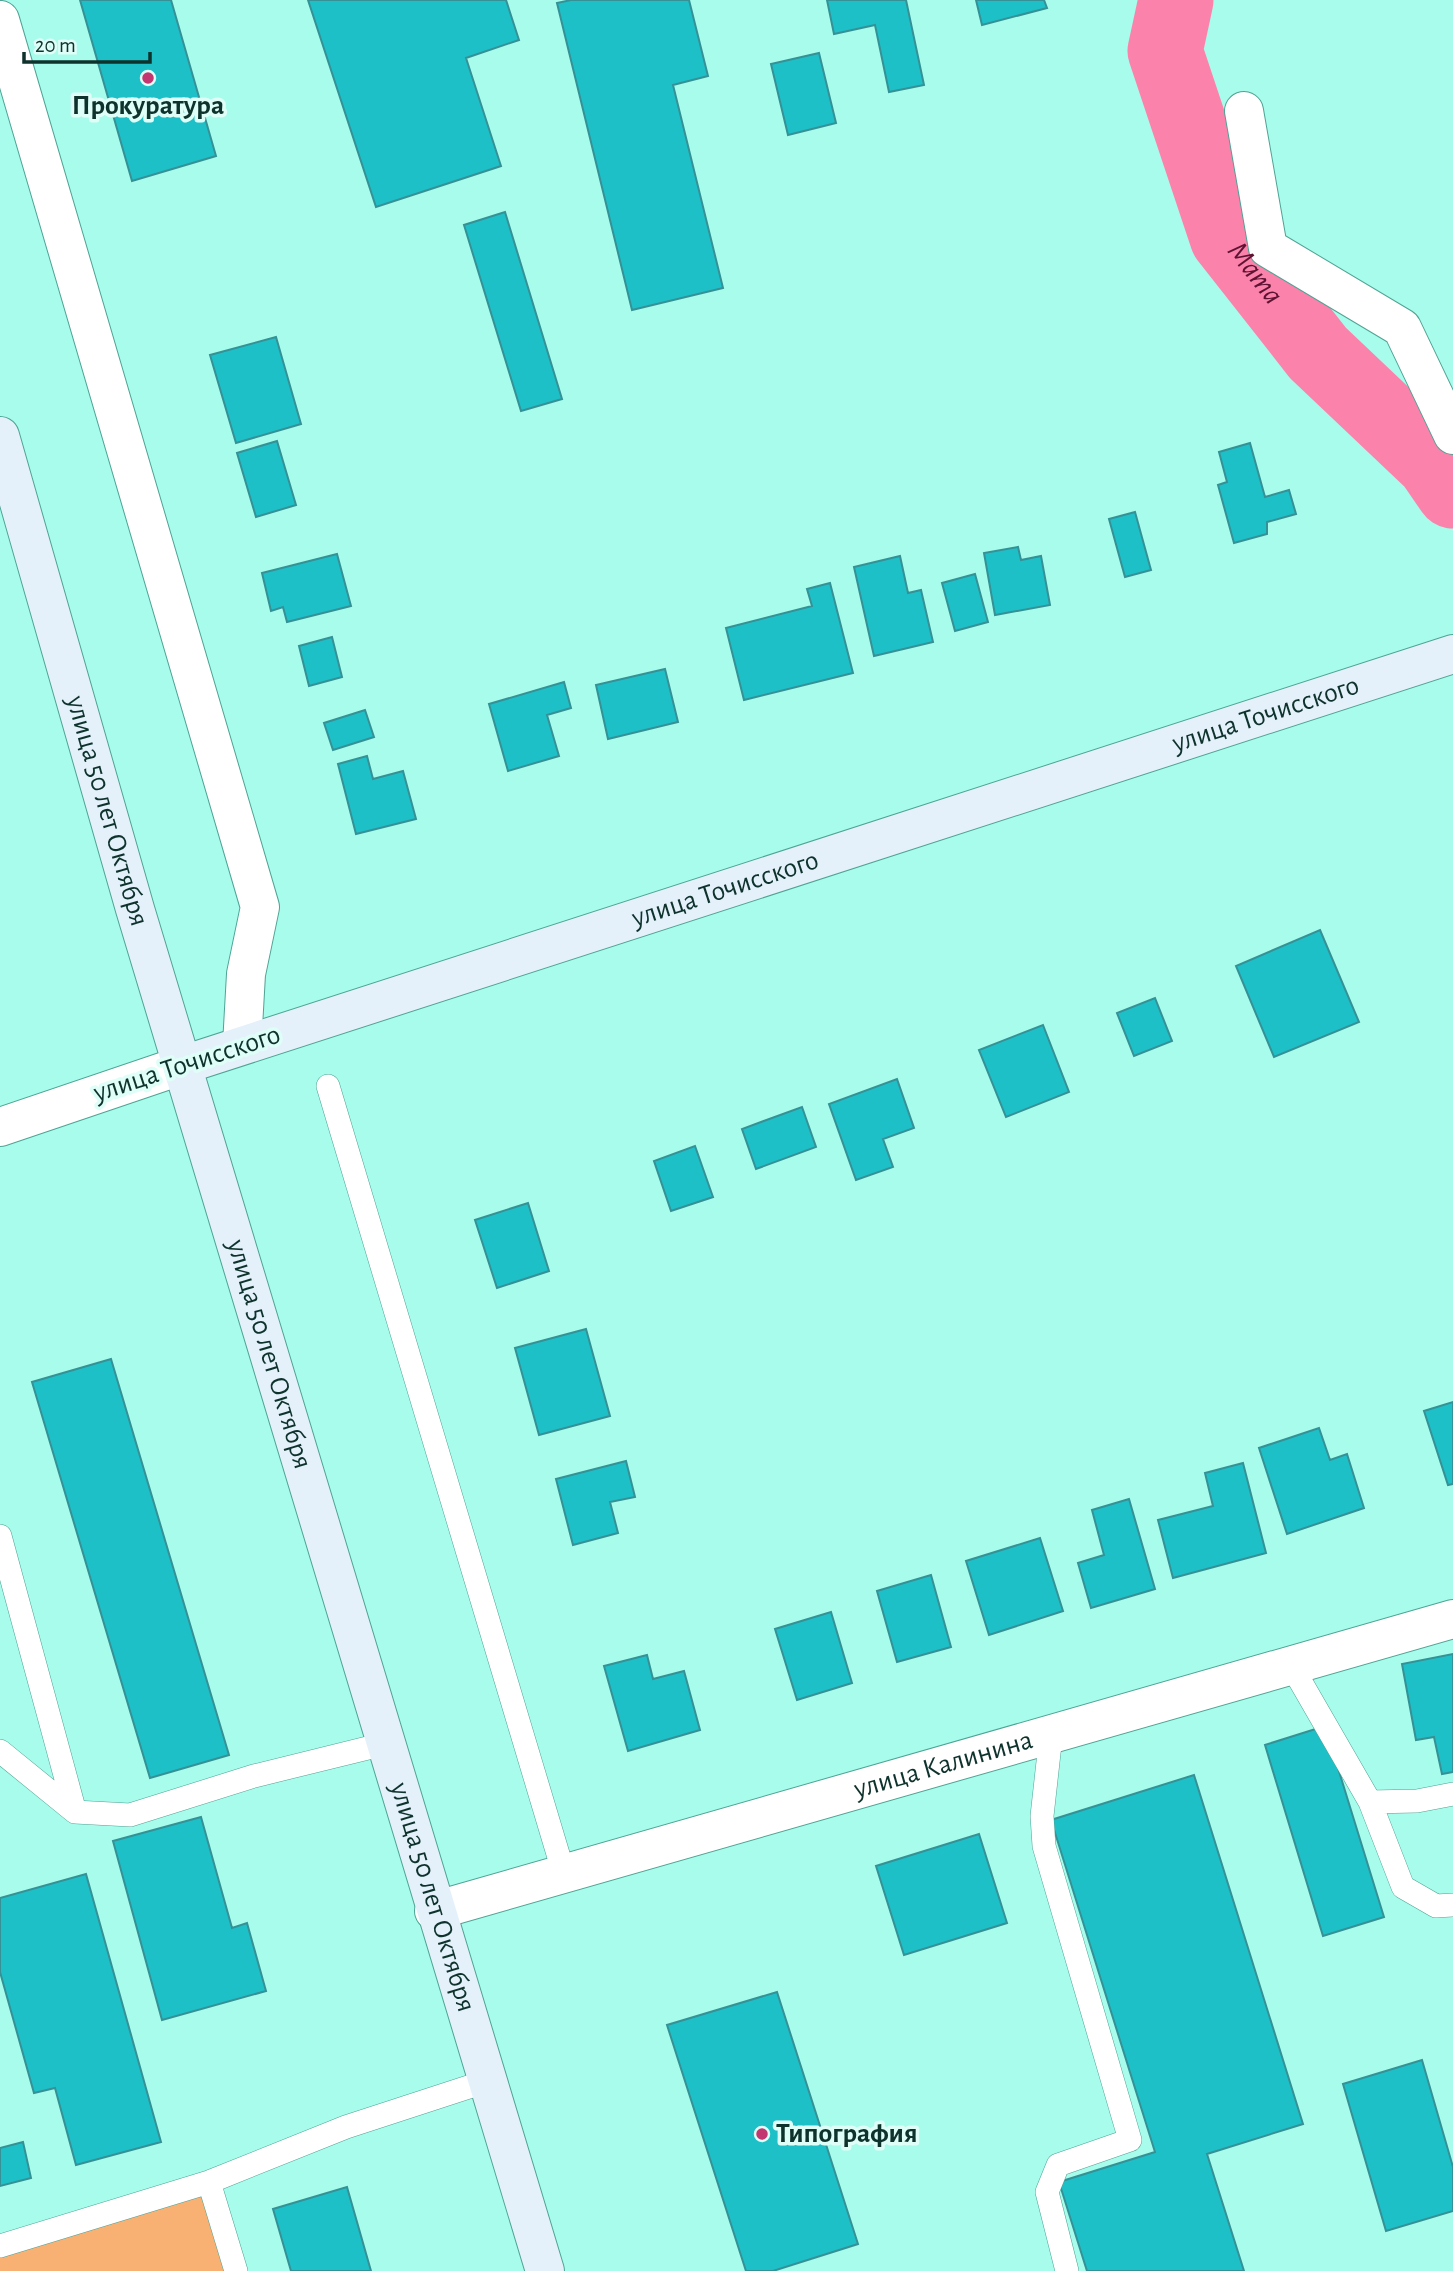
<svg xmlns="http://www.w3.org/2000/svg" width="1453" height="2271" viewBox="0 0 1453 2271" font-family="'Alegreya Sans',sans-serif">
<rect width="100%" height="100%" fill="#a7fceb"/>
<!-- grass -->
<path fill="#f9b073" d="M209,2182L236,2271H0V2246Z"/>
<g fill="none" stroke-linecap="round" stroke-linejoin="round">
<!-- river -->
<path stroke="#fb83ab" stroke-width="75" id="s1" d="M1176,0L1165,51L1227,237L1318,353L1433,462L1453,491"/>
</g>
<!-- building -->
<path fill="#1ec0c8" stroke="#359196" stroke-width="2" d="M80,0H171L216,156L132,181Z
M308,0H506L519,40L466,58L501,166L376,207Z
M571,0H689L708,76L673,85L723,288L632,310L557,3Z
M827,0H906L924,85L889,92L875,25L834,34Z
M976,0H1044L1047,8L982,25Z
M819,53L836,123L788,135L771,64Z
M505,212L562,399L521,411L464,225Z
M276,337L301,424L236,443L210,355Z
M277,441L296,505L256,517L237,453Z
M1250,443L1265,497L1289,490L1296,514L1267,522V534L1234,543L1218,485L1227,482L1219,452Z
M1135,512L1151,570L1125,577L1109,519Z
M1018,547L1021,560L1041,556L1050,605L995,615L984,553Z
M337,554L351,606L287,622L283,607L271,611L262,573Z
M900,556L908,593L921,590L933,642L874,656L854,567Z
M975,574L988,622L955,631L942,583Z
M830,583L853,673L744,700L726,628L812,606L807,589Z
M332,637L342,677L309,686L299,646Z
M665,669L678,722L608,739L596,685Z
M564,682L571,708L547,715L559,756L508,771L489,704Z
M365,710L374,737L333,750L324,723Z
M367,756L373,779L403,771L416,819L356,834L338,764Z
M1320,930L1359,1022L1274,1057L1236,966Z
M1155,998L1172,1041L1134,1056L1117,1013Z
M1043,1025L1069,1092L1006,1117L979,1050Z
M897,1079L914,1128L883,1139L893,1167L856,1180L829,1104Z
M802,1107L816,1147L756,1169L742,1129Z
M695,1146L713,1197L671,1211L654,1161Z
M528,1203L549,1271L497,1288L475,1220Z
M586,1329L610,1416L539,1435L515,1348Z
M111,1359L229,1755L150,1778L32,1382Z
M1453,1402V1484L1448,1485L1424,1411Z
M1319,1428L1330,1460L1347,1454L1364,1508L1287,1534L1259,1448Z
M626,1461L635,1497L610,1502L618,1533L573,1545L556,1479Z
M1243,1463L1266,1553L1173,1578L1158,1520L1213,1506L1205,1473Z
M1129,1499L1155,1589L1091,1608L1078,1563L1104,1555L1092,1510Z
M1040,1538L1063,1611L989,1635L966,1561Z
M931,1575L951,1647L897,1662L877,1591Z
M831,1612L852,1683L797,1700L775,1629Z
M1453,1654V1772L1442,1774L1434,1737L1416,1740L1402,1664Z
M647,1655L653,1679L684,1671L700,1730L628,1751L604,1666Z
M1325,1726L1384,1917L1323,1936L1265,1745Z
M1194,1775L1303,2124L1207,2154L1244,2271H1087L1059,2182L1155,2152L1051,1820Z
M201,1817L232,1928L247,1923L266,1991L162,2020L113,1841Z
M979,1834L1007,1923L904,1955L876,1866Z
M86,1874L161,2142L76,2165L55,2088L34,2093L0,1972V1898Z
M777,1992L858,2244L773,2271H746L667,2025Z
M1422,2060L1453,2167V2211L1386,2231L1343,2084Z
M23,2142L31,2178L0,2186V2148Z
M347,2187L371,2271H291L273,2209Z"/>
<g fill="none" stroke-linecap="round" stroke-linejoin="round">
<defs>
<path id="lane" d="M328,1086L564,1874
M0,1536L75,1812L130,1815L254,1776L384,1744
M1291,1665L1370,1802L1403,1887L1436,1906L1453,1905
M1051,1735L1042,1816L1044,1846L1130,2140L1058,2165L1047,2192L1067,2271
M0,1751L75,1812
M1370,1802L1417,1801L1453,1794
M0,2246L209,2182
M236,2271L209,2182L346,2127L487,2081"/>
<g id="street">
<path d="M0,20L260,907L246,974L242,1045"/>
<path d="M1244,111L1268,248L1402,328L1453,435"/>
<path d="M0,1127L183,1065"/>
<path id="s2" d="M434,1911L1453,1619"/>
</g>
<g id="secondary">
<path id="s3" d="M0,436L135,909L545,2271"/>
<path id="s4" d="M183,1065L1453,654"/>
</g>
</defs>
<!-- lane casing -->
<use href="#lane" stroke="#4fa394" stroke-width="24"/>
<!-- street casing -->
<use href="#street" stroke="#4fa394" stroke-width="40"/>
<!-- secondary casing -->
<use href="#secondary" stroke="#4fa394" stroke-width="40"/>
<!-- lane -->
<use href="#lane" stroke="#fff" stroke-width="23"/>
<!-- street -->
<use href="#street" stroke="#fff" stroke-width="38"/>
<!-- secondary -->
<use href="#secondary" stroke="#e4f1fa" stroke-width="38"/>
</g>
<!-- markers -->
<g fill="#c2376f" stroke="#defef7" stroke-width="2.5">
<circle cx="148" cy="78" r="7"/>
<circle cx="762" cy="2134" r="7"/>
</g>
<g text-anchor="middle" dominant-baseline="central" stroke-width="7" stroke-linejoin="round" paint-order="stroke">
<!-- poi labels -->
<g font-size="28" font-weight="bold" fill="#0e322c" stroke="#defef7">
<text x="148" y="106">Прокуратура</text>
<text x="776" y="2134" text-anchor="start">Типография</text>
</g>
<!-- street labels -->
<g font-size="28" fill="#0e322c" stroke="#defef7">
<text stroke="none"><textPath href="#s4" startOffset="1138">улица Точисского</textPath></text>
<text stroke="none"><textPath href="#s3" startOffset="390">улица 50 лет Октября</textPath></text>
<text stroke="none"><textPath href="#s4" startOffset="570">улица Точисского</textPath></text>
<text transform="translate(187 1064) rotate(-18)">улица Точисского</text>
<text stroke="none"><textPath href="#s3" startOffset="957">улица 50 лет Октября</textPath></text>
<text stroke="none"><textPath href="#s2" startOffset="530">улица Калинина</textPath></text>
<text stroke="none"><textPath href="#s3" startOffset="1524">улица 50 лет Октября</textPath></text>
</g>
<!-- water labels -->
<g font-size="30" font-style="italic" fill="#5d1331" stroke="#defef7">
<text stroke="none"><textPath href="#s1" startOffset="294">Мата</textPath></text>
</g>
</g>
<!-- scale -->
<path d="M24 52v10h126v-10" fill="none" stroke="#0e322c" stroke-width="3.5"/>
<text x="35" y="52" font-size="21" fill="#0e322c" stroke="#defef7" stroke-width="5" paint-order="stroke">20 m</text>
</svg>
